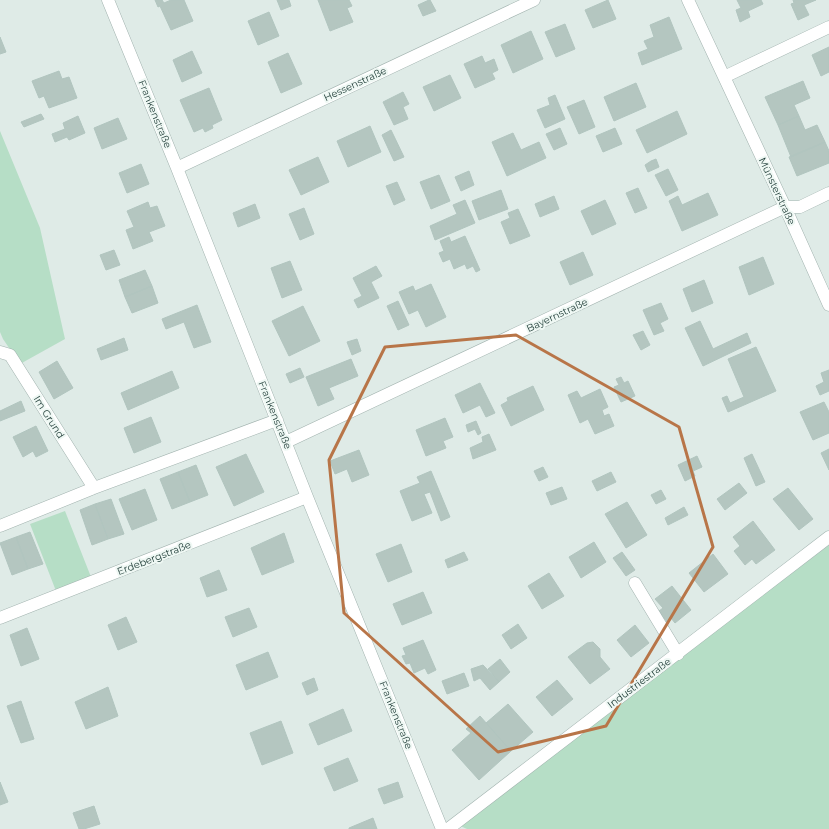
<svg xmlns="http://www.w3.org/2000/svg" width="829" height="829" viewBox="0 0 829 829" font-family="Montserrat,sans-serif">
<rect width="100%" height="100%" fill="#dfebe7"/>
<!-- green -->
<path fill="#b6dec6" d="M0,131L40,228L65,339L20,364L3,339L0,332Z
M65,511L91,577L56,591L30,524Z
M829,545V829H467L458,825L590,726Z"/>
<!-- building -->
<path fill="#b4c6c0" stroke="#b1c5bf" d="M155,0H162L164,3L171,0H184L193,21L171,30L160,6L158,7Z
M277,0H289L291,6L281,10Z
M318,0H349L352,6L347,8L353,22L330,31Z
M429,0H430L436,11L423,16L418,5Z
M608,0L616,19L593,28L585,10Z
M737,0H761L763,4L748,11L750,17L740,22L736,10L741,8Z
M793,0H816L804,5L809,15L798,20L791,4L794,3Z
M269,12L279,36L258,45L248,21Z
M669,17L682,49L642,65L638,53L648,49L644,41L654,37L650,25Z
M565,24L575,49L556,57L545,32Z
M531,31L543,59L513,73L501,45Z
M0,37L6,52L0,54Z
M829,47V72L821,76L812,55Z
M192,51L202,73L182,82L173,60Z
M288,53L302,84L281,93L268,62Z
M482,56L485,63L494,59L498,70L492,73L495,79L475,88L464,64Z
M59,71L62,79L69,77L77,98L49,108L44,96L39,98L32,81Z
M450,75L461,98L434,111L423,87Z
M803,81L810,98L794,105L799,116L778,125L765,97Z
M636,83L646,107L614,121L604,97Z
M209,88L222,120L212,125L213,128L205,132L203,128L194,132L180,100Z
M403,92L409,104L403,107L408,119L394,125L383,102Z
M555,95L565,119L545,128L537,110L550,105L548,98Z
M584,100L595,127L579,134L567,107Z
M677,111L687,134L647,153L636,130Z
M41,114L44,119L24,127L21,122Z
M78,116L85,133L69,140L67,137L55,142L52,134L65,129L63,123Z
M799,116L805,130L817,125L825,142L791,157L778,125Z
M118,118L127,139L102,149L94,128Z
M370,126L381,152L348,167L337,141Z
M560,128L567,144L554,150L546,134Z
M615,128L622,144L603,152L596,136Z
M391,130L404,157L394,161L382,135Z
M513,133L521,150L539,142L546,158L507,176L492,142Z
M825,142L829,151V163L797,176L789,157Z
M318,157L329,182L301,195L289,170Z
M656,159L659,167L648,172L645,165L651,161Z
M141,164L149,184L127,193L119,173Z
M668,169L678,190L666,196L655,175Z
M469,171L474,185L461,191L455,177Z
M439,175L450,201L431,209L420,182Z
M397,182L405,200L394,205L386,186Z
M638,188L647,208L635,213L626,193Z
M501,190L508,209L479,220L472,201Z
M708,193L718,215L682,231L669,201L678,196L682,205Z
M554,196L559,209L540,217L535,204Z
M465,200L475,223L435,240L430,226L457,214L453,205Z
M605,200L616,224L592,235L581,211Z
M148,202L150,208L157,206L165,226L149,232L153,241L133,249L126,230L134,227L127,211Z
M255,204L260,218L238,227L233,213Z
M304,208L314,234L300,240L289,214Z
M518,209L530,236L510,244L501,222L510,218L508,213Z
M465,236L480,270L476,272L473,266L467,269L465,264L454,269L450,259L443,262L439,253L444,251L440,241L449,237L451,242Z
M114,250L120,265L106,270L100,255Z
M583,252L593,275L570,285L560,262Z
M763,257L774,284L749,295L739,267Z
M290,261L302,290L282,298L271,268Z
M376,266L382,276L371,282L379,298L358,308L354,300L362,296L353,278Z
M145,270L152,286L125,297L119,280Z
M704,280L713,303L692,312L683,289Z
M431,284L446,317L426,327L418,310L409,314L399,292L413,286L415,291Z
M152,286L158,303L132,313L125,297Z
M398,301L409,325L398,330L387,306Z
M661,303L668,319L660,323L664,331L654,335L643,310Z
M197,305L211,342L194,348L184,322L166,329L162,319Z
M303,306L320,341L289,356L272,321Z
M700,321L713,349L747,333L751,343L703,366L685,328Z
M643,331L650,345L641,350L633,335Z
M124,338L128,350L101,360L97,349Z
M357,339L361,351L352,355L347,342Z
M756,347L776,391L728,412L722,398L727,396L730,403L744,397L728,359Z
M351,359L358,376L329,388L334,399L318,406L306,377Z
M57,361L73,388L54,399L39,372Z
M300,368L304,377L290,383L286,374Z
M829,370V391L820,395L816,386L824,382L821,373Z
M172,371L179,388L128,410L121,393Z
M621,377L624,383L628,381L635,396L621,402L614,387L619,385L616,379Z
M480,383L495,413L486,417L480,405L463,413L455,395Z
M533,386L544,410L511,426L501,405L508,401L507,398Z
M600,389L608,407L602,410L604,416L609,414L614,426L595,434L588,419L580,423L568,395L577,391L581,398Z
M21,401L25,411L0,421V411Z
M824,402L829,412V433L813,440L800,412Z
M151,417L161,442L134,453L124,428Z
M445,418L453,437L443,441L446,448L426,456L416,430Z
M476,421L481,433L478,435L475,429L468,432L466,425Z
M36,426L48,451L36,457L33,451L23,457L13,437Z
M489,434L496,450L473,459L470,448L483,442L482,437Z
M829,449V470L821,453Z
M359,450L369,475L352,482L347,469L335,474L330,461Z
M246,454L264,492L234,506L216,467Z
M752,454L765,482L756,486L744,458Z
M697,456L702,467L693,471L695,476L685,481L678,465Z
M196,465L208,495L190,502L178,472Z
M543,467L548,477L539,481L534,471Z
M431,471L450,517L441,521L430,492L424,494L432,513L412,521L400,491L420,483L417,477Z
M178,472L190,502L172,509L160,479Z
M611,472L616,482L597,491L592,481Z
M739,483L747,493L725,510L717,499Z
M562,487L567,499L551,505L546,493Z
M788,488L813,519L799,530L773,499Z
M145,489L157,520L132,530L119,499Z
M661,490L666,499L656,504L651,495Z
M111,499L124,534L108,539L95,504Z
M627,502L647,535L626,548L605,514Z
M95,504L108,539L92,545L80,510Z
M684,507L688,515L668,525L665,518Z
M753,521L775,550L756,564L752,559L745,565L734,551L740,546L733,537Z
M30,532L43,564L28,569L16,537Z
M284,533L294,562L262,575L251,548Z
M16,537L28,569L12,575L0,543Z
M594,542L606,562L581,578L569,557Z
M401,544L412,572L388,582L376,554Z
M464,552L468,560L448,568L445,560Z
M622,552L635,570L626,576L613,558Z
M713,554L728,574L704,592L689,573Z
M219,570L227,590L207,597L200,578Z
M549,573L564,596L542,609L528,586Z
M672,586L691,610L675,623L671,618L667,622L659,611L663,608L655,599Z
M423,592L432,613L402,625L393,604Z
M249,608L257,627L233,637L225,617Z
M126,617L137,642L118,650L108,625Z
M518,624L527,638L511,649L502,635Z
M635,625L649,643L631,657L617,640Z
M27,628L39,659L21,666L10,635Z
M423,640L436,670L428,674L425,668L414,673L410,663L406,664L402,656L406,655L403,648Z
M593,642L600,649V657L610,669L590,684L568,657L587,643Z
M268,652L278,677L246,690L236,665Z
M500,659L510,672L499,682L488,669Z
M483,665L499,682L490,690L480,678L474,681L471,669Z
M464,673L469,686L447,694L442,681Z
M314,678L318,690L307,695L302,683Z
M557,680L573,699L552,716L536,697Z
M108,687L118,716L86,729L75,702Z
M21,701L34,739L21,743L7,706Z
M508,704L533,732L511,751L486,723Z
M343,709L352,731L318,745L309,724Z
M480,716L511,751L479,780L452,750L471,733L466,729Z
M281,721L293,753L262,765L250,733Z
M348,758L358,781L334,791L324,768Z
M0,782L8,802L0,805Z
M398,782L403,797L384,804L378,789Z
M94,806L100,824L84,829H79L73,813Z
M373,818L377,829H349V828Z"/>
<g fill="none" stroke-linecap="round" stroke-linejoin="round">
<defs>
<path id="minor" d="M108,0L177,168L307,497L442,829
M688,0L785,207L829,305
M724,77L829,27
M177,168L534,0
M0,352L10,355L94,488
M286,442L785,207H800L829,193
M0,526L94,488L277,420
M635,583L678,654
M0,618L307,497
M448,829L829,537"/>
</defs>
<!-- minor casing -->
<use href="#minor" stroke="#a2b3af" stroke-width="13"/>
<!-- minor -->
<use href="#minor" stroke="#fff" stroke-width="12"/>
</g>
<!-- marked area -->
<path fill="none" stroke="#b87548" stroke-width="3" stroke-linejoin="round" d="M516,335L679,427L713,547L606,726L498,752L344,613L329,460L385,347Z"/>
<g text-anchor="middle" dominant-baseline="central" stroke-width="4" stroke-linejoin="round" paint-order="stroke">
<!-- street labels -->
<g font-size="10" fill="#1f3c37" stroke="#eff8f4">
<text transform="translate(355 84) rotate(-25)">Hessenstraße</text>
<text transform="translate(155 114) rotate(68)">Frankenstraße</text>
<text transform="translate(777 191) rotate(65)">Münsterstraße</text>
<text transform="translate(557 315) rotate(-25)">Bayernstraße</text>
<text transform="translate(275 415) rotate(68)">Frankenstraße</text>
<text transform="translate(49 417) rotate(58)">Im Grund</text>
<text transform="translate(154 558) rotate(-21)">Erdebergstraße</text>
<text transform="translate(639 683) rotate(-37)">Industriestraße</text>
<text transform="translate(396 715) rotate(68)">Frankenstraße</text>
</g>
</g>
</svg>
